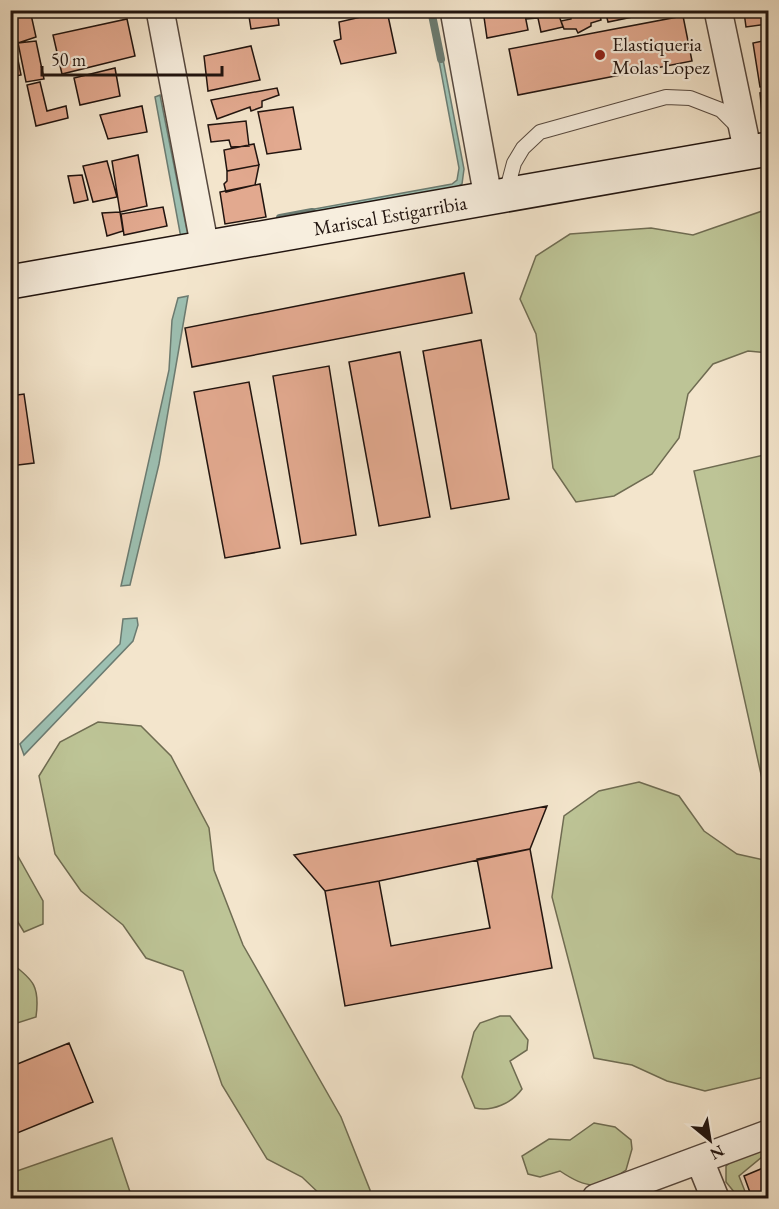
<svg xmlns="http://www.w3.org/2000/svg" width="779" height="1209" viewBox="0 0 779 1209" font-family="'EB Garamond',serif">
<rect width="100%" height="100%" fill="#f3e5cc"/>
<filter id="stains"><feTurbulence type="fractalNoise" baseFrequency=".00333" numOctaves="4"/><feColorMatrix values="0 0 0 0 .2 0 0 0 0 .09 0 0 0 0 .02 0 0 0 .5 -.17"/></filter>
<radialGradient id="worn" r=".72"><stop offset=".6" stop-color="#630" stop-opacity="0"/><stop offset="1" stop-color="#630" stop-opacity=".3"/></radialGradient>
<!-- green -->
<path fill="#bdc496" stroke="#6f6c52" stroke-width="1.5" d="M768,209V353L748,351L713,364L688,394L679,438L652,474L614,496L576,502L553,468L536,334L520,299L536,256L570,234L651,228L693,235Z
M768,454V806L694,471Z
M98,722L141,726L171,756L209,828L214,870L243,945L341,1117L370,1190V1198H324L302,1177L267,1159L222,1085L183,971L146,958L123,925L81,891L55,854L39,776L60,742Z
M639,782L679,796L704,831L737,854L768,861V1076L705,1091L667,1081L632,1065L594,1058L552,897L564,816L599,791Z
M10,842L43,901V924L24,932L11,911Z
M11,963C34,980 40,987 36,1017L11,1025Z
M500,1016H510L528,1040L527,1050L510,1061L522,1089C512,1103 492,1112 475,1108L462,1077L474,1032L480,1023Z
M594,1123L615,1127L631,1140L632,1149L626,1170C598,1189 588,1190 560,1171L540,1177L528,1174L522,1156L549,1139L570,1140Z
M768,1131V1152L739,1176L746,1194L745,1198H739L726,1182V1166Z
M112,1138L132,1198H11V1173Z"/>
<!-- water -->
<path fill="#9dc0b2" stroke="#6b7b71" stroke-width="1.5" d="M441,49L464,169L462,184L455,188L304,216L303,211L452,184L457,180L459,168L437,50Z
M160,95L187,231L191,236L181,238L155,97Z
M188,296L159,464L130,585L121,586L169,370L172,320L178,298Z
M137,618L138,625L133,641L24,755L20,744L120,644L123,619Z"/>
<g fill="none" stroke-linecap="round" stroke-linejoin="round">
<!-- stream -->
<path stroke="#6b7b71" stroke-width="8" d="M431,10L441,59
M280,218L312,212"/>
</g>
<!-- building -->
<path fill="#e2a98f" stroke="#21140f" stroke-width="1.5" d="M10,10H30L36,37L18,43Z
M248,10H277L279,25L251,29Z
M483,10H524L528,30L487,38Z
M525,10H557L563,27L541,32L538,18L526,19Z
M570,10H599L601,20L591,23V26L578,33L576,29H564L561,21L571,19Z
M605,10H662V11L608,22Z
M768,10V24L746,27L744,12Z
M387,11L396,53L341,64L334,41L341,39L339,22Z
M683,16L692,61L518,95L509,49Z
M127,19L135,56L62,74L53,35Z
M14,40L21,75L10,77V41Z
M768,40V86L760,87L753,43Z
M36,41L44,79L26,82L18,43Z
M251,46L260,80L208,91L204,56Z
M115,68L120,96L80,105L74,78Z
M40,82L47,111L66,106L68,118L36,126L27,85Z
M277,88L279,95L262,101V107L251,111L250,107L217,119L211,100Z
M768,92V124L763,125L760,93Z
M142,106L147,132L108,139L100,115Z
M293,107L301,149L267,154L258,112Z
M246,121L249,146L231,147L229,140L211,142L208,125Z
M254,144L259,165L227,171L224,150Z
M138,155L147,206L120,212L112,161Z
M107,161L117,197L93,202L83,166Z
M259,165L255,185L226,192L224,184L227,181V171Z
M82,175L88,200L74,203L68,176Z
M260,184L266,217L225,224L220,192Z
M163,207L167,226L124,235L121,214Z
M120,212L123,231L107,236L102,213Z
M464,273L472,313L192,367L185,328Z
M481,340L509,499L451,509L423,351Z
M400,352L430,517L379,526L349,362Z
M329,366L356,535L301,544L273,376Z
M249,382L280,548L225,558L194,392Z
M24,394L34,463L10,466V396Z
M547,806L530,849L379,881L325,891L294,855Z
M530,849L552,968L345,1006L325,891L379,881L391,946L490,928L477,859Z
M69,1043L93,1102L10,1136V1067Z
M768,1166V1198H752L744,1176Z"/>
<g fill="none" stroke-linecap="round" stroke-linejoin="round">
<defs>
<path id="lane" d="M506,193L514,163L523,148L540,132L666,97L690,98L721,110L739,128"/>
<path id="street" d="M160,10L205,248
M454,10L488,197
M718,10L748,153
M700,1161L715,1198
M596,1198L768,1134"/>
<g id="secondary">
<path id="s1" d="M10,282L768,149"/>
</g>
</defs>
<!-- lane casing -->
<use href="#lane" stroke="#56483e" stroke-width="16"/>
<!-- street casing -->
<use href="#street" stroke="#56483e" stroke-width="30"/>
<!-- secondary casing -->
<use href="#secondary" stroke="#21140f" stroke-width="36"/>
<!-- lane -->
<use href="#lane" stroke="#f7eede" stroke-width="14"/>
<!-- street -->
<use href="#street" stroke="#f7eede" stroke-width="27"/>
<!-- secondary -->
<use href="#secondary" stroke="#f7eede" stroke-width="33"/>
</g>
<!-- markers -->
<circle fill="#8f2418" stroke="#f7eede" stroke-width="2" cx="600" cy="55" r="6"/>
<g text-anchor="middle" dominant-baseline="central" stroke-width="4.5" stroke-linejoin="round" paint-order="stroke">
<!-- poi labels -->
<g font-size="20" fill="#21140f" stroke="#f7eede" text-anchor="start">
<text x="612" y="44">Elastiqueria<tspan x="612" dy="23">Molas Lopez</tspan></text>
</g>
<!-- street labels -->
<g font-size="20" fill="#21140f" stroke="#f7eede">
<text stroke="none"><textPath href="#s1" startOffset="386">Mariscal Estigarribia</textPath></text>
</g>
</g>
<!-- margin -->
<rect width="779" height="1209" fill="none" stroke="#f3e5cc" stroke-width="36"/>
<rect x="12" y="12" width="755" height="1185" fill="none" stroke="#21140f" stroke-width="3"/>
<rect x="18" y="18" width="743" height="1173" fill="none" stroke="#21140f" stroke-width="1.5"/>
<!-- north arrow -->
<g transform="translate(710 1140) rotate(150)" stroke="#f7eede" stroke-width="4.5" paint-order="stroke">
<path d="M0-4.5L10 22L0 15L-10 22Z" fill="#21140f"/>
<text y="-9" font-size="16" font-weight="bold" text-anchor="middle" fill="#21140f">N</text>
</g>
<!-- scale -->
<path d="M42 66v9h180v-9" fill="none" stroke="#21140f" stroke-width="3"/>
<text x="51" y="66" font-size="18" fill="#21140f" stroke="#f7eede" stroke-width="4.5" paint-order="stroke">50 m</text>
<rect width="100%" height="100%" filter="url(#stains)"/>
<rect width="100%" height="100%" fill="url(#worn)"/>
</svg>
